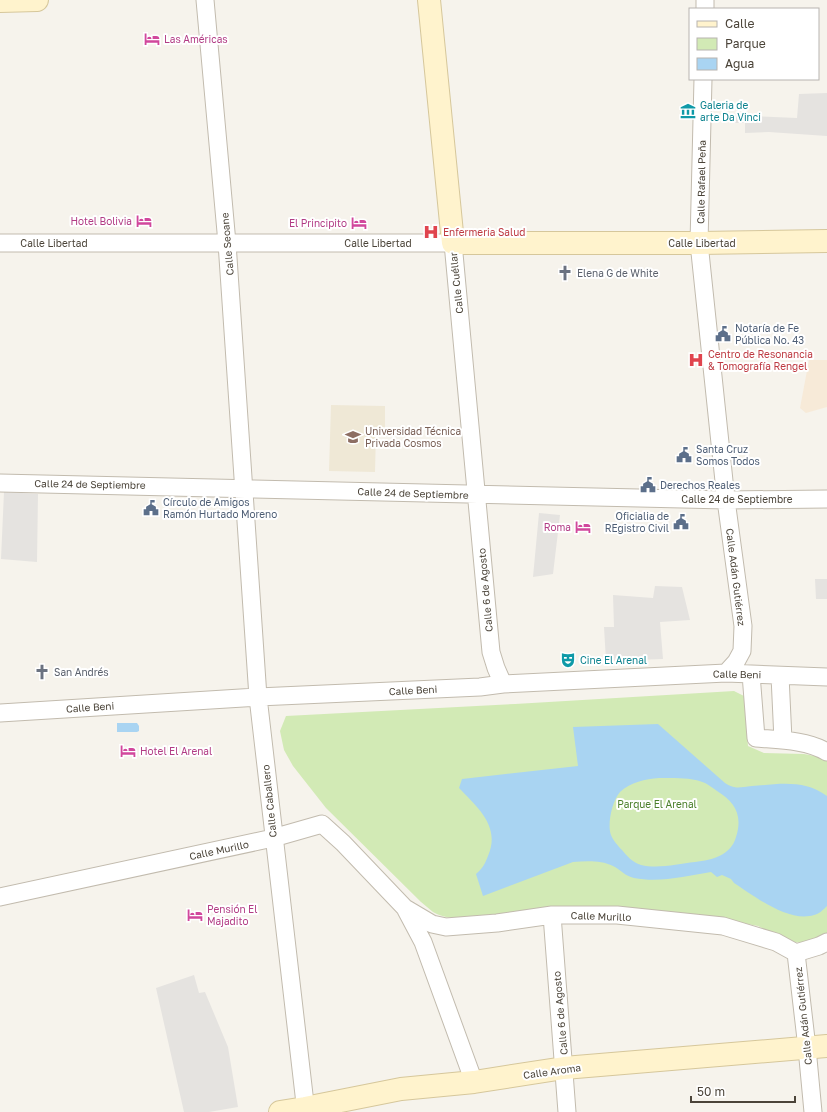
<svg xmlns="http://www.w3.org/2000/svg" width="827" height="1112" viewBox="0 0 827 1112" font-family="'Golos Text',sans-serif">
<rect width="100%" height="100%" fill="#f6f3ec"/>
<!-- commercial -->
<path fill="#f7ead8" d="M827,348V407L806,413L800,408L809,360H827Z"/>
<!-- education -->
<path fill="#efe8d6" d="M331,405L385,406V432L376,433L375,472L329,471Z"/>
<!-- green -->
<path fill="#d2eab5" d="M734,691L744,696L748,746L764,753L804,754L820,757L827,761V937L809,944L787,941L758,926L726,920L498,916C478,917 452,923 433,912C429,909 425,905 421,902L326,808L293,766L284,750L280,731L286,716L515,704Z"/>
<!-- parking -->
<path fill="#e5e3e0" d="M827,93V136L769,132L745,133V123H732V115L797,118L799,94Z
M4,492L38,494L37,562L1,559Z
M539,513L560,515L553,574L533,577Z
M827,576V599H816L815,579H827Z
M655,586L682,587L690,620L660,622L663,659L606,661L604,627H614L613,595L653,598Z
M194,975L199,993L205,992L228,1047L238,1107L209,1112H184L156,988Z"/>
<!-- water -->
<path fill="#a9d4f2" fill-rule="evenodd" d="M117,723H137L139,726V731L137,732H117Z
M658,724L725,783C736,790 740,787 752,786C779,784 804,779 827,796V906C823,910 819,914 814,915C789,923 754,896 734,883L731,879L722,875L717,877L711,872C686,876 660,883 634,878C625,876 621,870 613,866C601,860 586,861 573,862L483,896L476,874C482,869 485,864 488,856C501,826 477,807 459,788L462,779L578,766L573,727ZM659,778C674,778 691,777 705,783C709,785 713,788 717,791C735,802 743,815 736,837C731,855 713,860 695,862C678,864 658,869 641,865C632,862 627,856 622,850C618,846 613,840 611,835C607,825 612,801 620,792C631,782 645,779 659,778Z"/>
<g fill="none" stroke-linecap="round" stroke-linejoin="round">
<defs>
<path id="street" d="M205,0L227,243L258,697L306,1112
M705,9V0
M703,79L699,243L726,500L743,626L742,651L736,662L726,673
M0,243H453L491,652L496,668L503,684
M0,483L726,500L827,499
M751,674L756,738C779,740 806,740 827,752
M780,676L783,740
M0,713L258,697L480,687L503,684L726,673L827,677
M0,897L273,838L322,824L343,843L405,908L432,924L446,927L497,923L552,915H617L723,926L776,942L796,953
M406,910L423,942L474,1082
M552,915L567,1112
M796,953L807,1048L813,1112
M796,953L819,946L827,942"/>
<path id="secondary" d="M429,0L453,243H699L827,241
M0,1L37,0
M280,1112L305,1108L401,1089L474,1082L564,1068L827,1046"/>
</defs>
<!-- street casing -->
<use href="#street" stroke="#c2bbae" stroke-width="19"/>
<!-- secondary casing -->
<use href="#secondary" stroke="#d6c79b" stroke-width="24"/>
<!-- street -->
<use href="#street" stroke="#fff" stroke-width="17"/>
<!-- secondary -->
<use href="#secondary" stroke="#fff3cd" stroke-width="22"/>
</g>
<!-- icons -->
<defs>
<symbol id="hotel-bare" viewBox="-9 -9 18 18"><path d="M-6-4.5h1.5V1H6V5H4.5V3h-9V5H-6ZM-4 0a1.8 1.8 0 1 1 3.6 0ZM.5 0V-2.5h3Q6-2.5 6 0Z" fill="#d1479c" stroke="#fff" stroke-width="2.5" paint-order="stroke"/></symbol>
<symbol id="museum-bare" viewBox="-9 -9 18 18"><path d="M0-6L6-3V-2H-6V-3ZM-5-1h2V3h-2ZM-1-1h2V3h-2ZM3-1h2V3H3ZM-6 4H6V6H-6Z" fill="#0f9aa8" stroke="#fff" stroke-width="2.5" paint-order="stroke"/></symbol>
<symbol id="hospital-bare" viewBox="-9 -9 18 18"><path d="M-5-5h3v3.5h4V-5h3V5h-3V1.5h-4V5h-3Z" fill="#e0444e" stroke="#fff" stroke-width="2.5" paint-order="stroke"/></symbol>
<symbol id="church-bare" viewBox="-9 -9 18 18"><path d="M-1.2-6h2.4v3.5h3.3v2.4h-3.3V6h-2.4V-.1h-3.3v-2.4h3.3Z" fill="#6b7280" stroke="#fff" stroke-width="2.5" paint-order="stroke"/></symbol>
<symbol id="civic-bare" viewBox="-9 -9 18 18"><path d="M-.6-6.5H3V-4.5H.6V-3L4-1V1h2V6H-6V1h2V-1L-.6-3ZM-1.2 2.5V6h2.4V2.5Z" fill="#5c6f8a" stroke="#fff" stroke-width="2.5" paint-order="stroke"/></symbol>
<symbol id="university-bare" viewBox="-9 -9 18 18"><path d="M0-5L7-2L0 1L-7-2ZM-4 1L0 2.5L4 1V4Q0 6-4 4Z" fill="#8d6e63" stroke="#fff" stroke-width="2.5" paint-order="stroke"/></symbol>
<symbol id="theatre-bare" viewBox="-9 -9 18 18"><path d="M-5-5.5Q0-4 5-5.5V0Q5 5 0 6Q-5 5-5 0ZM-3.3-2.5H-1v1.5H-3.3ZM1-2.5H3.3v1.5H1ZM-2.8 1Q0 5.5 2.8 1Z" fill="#0f9aa8" stroke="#fff" stroke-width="2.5" paint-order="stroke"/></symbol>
</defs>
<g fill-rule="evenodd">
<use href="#hotel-bare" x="141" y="28" width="22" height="22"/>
<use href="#museum-bare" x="677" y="100" width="22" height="22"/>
<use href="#hotel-bare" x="133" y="210" width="22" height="22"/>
<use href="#hotel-bare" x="348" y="212" width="22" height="22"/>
<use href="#hospital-bare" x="420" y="221" width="22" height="22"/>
<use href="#church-bare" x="554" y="262" width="22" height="22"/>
<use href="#civic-bare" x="712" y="323" width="22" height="22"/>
<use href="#hospital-bare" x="685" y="349" width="22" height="22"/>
<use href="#university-bare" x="342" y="426" width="22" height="22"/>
<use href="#civic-bare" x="673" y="444" width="22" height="22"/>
<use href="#civic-bare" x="637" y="474" width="22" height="22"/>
<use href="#civic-bare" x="140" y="497" width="22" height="22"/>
<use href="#civic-bare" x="670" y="511" width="22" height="22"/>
<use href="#hotel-bare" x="572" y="516" width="22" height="22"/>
<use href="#theatre-bare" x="557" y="649" width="22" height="22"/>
<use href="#church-bare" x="31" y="661" width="22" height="22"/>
<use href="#hotel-bare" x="117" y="740" width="22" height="22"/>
<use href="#hotel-bare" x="184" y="904" width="22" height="22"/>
</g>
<g text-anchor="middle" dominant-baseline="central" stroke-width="4" stroke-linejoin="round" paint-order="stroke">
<!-- hotel labels -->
<g font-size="10" fill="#b23c85" stroke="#fff" text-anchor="start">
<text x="164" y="39">Las Américas</text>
<text x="132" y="221" text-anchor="end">Hotel Bolivia</text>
<text x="347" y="223" text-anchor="end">El Principito</text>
<text x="571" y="527" text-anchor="end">Roma</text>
<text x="140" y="751">Hotel El Arenal</text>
<text x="207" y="909">Pensión El<tspan x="207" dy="12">Majadito</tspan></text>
</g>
<!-- culture labels -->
<g font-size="10" fill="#0d838f" stroke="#fff" text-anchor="start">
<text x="700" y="105">Galeria de<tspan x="700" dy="12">arte Da Vinci</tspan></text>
<text x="580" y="660">Cine El Arenal</text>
</g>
<!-- street labels -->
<g font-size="10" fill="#4b4439" stroke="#fff">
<text transform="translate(701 182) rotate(-89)">Calle Rafael Peña</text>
<text x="54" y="243">Calle Libertad</text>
<text x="378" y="243">Calle Libertad</text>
<text x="702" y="243">Calle Libertad</text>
<text transform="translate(227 244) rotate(-95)">Calle Seoane</text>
<text transform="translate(456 283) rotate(-96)">Calle Cuéllar</text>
<text transform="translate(90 484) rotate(1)">Calle 24 de Septiembre</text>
<text transform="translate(413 493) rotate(2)">Calle 24 de Septiembre</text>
<text x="737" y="499">Calle 24 de Septiembre</text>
<text transform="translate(736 577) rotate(83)">Calle Adán Gutiérrez</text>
<text transform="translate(485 590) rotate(-95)">Calle 6 de Agosto</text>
<text transform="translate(737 674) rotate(1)">Calle Beni</text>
<text transform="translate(413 690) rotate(-3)">Calle Beni</text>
<text transform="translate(90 707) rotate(-4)">Calle Beni</text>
<text transform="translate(269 801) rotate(-96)">Calle Caballero</text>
<text transform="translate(219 850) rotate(-12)">Calle Murillo</text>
<text transform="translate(601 916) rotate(2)">Calle Murillo</text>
<text transform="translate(560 1013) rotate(-95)">Calle 6 de Agosto</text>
<text transform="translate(803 1016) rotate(-96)">Calle Adán Gutiérrez</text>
<text transform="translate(552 1071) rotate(-8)">Calle Aroma</text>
</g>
<!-- health labels -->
<g font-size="10" fill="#be3a42" stroke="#fff" text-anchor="start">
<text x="443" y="232">Enfermeria Salud</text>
<text x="708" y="354">Centro de Resonancia<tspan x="708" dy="12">&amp; Tomografía Rengel</tspan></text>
</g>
<!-- worship labels -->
<g font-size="10" fill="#5b616d" stroke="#fff" text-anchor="start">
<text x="577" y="273">Elena G de White</text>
<text x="54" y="672">San Andrés</text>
</g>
<!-- service labels -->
<g font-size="10" fill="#4e5e75" stroke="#fff" text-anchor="start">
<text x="735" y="328">Notaría de Fe<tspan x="735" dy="12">Pública No. 43</tspan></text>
<text x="696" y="449">Santa Cruz<tspan x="696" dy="12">Somos Todos</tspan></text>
<text x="660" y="485">Derechos Reales</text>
<text x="163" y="502">Círculo de Amigos<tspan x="163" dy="12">Ramón Hurtado Moreno</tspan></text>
<text x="669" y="516" text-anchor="end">Oficialia de<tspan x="669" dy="12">REgistro Civil</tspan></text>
</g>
<!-- education labels -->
<g font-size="10" fill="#785e54" stroke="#fff" text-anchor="start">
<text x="365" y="431">Universidad Técnica<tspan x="365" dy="12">Privada Cosmos</tspan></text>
</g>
<!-- park labels -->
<g font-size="10" fill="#4a7f2a" stroke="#fff">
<text x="657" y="804">Parque El Arenal</text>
</g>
</g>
<!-- legend -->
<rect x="689" y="8" width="130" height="72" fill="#ffffff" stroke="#b7b4b0"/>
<rect x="697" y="21" width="20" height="6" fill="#fff3cd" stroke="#b7b4b0"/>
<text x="725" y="28" font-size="12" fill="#4b4439">Calle</text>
<rect x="697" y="38" width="20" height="12" fill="#d2eab5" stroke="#b7b4b0"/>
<text x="725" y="48" font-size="12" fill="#4b4439">Parque</text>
<rect x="697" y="58" width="20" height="12" fill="#a9d4f2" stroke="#b7b4b0"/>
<text x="725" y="68" font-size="12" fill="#4b4439">Agua</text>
<!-- scale -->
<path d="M691 1096v6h104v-6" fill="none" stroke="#4b4439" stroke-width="2"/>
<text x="697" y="1096" font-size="12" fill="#4b4439" stroke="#ffffff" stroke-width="3" paint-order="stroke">50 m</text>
</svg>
